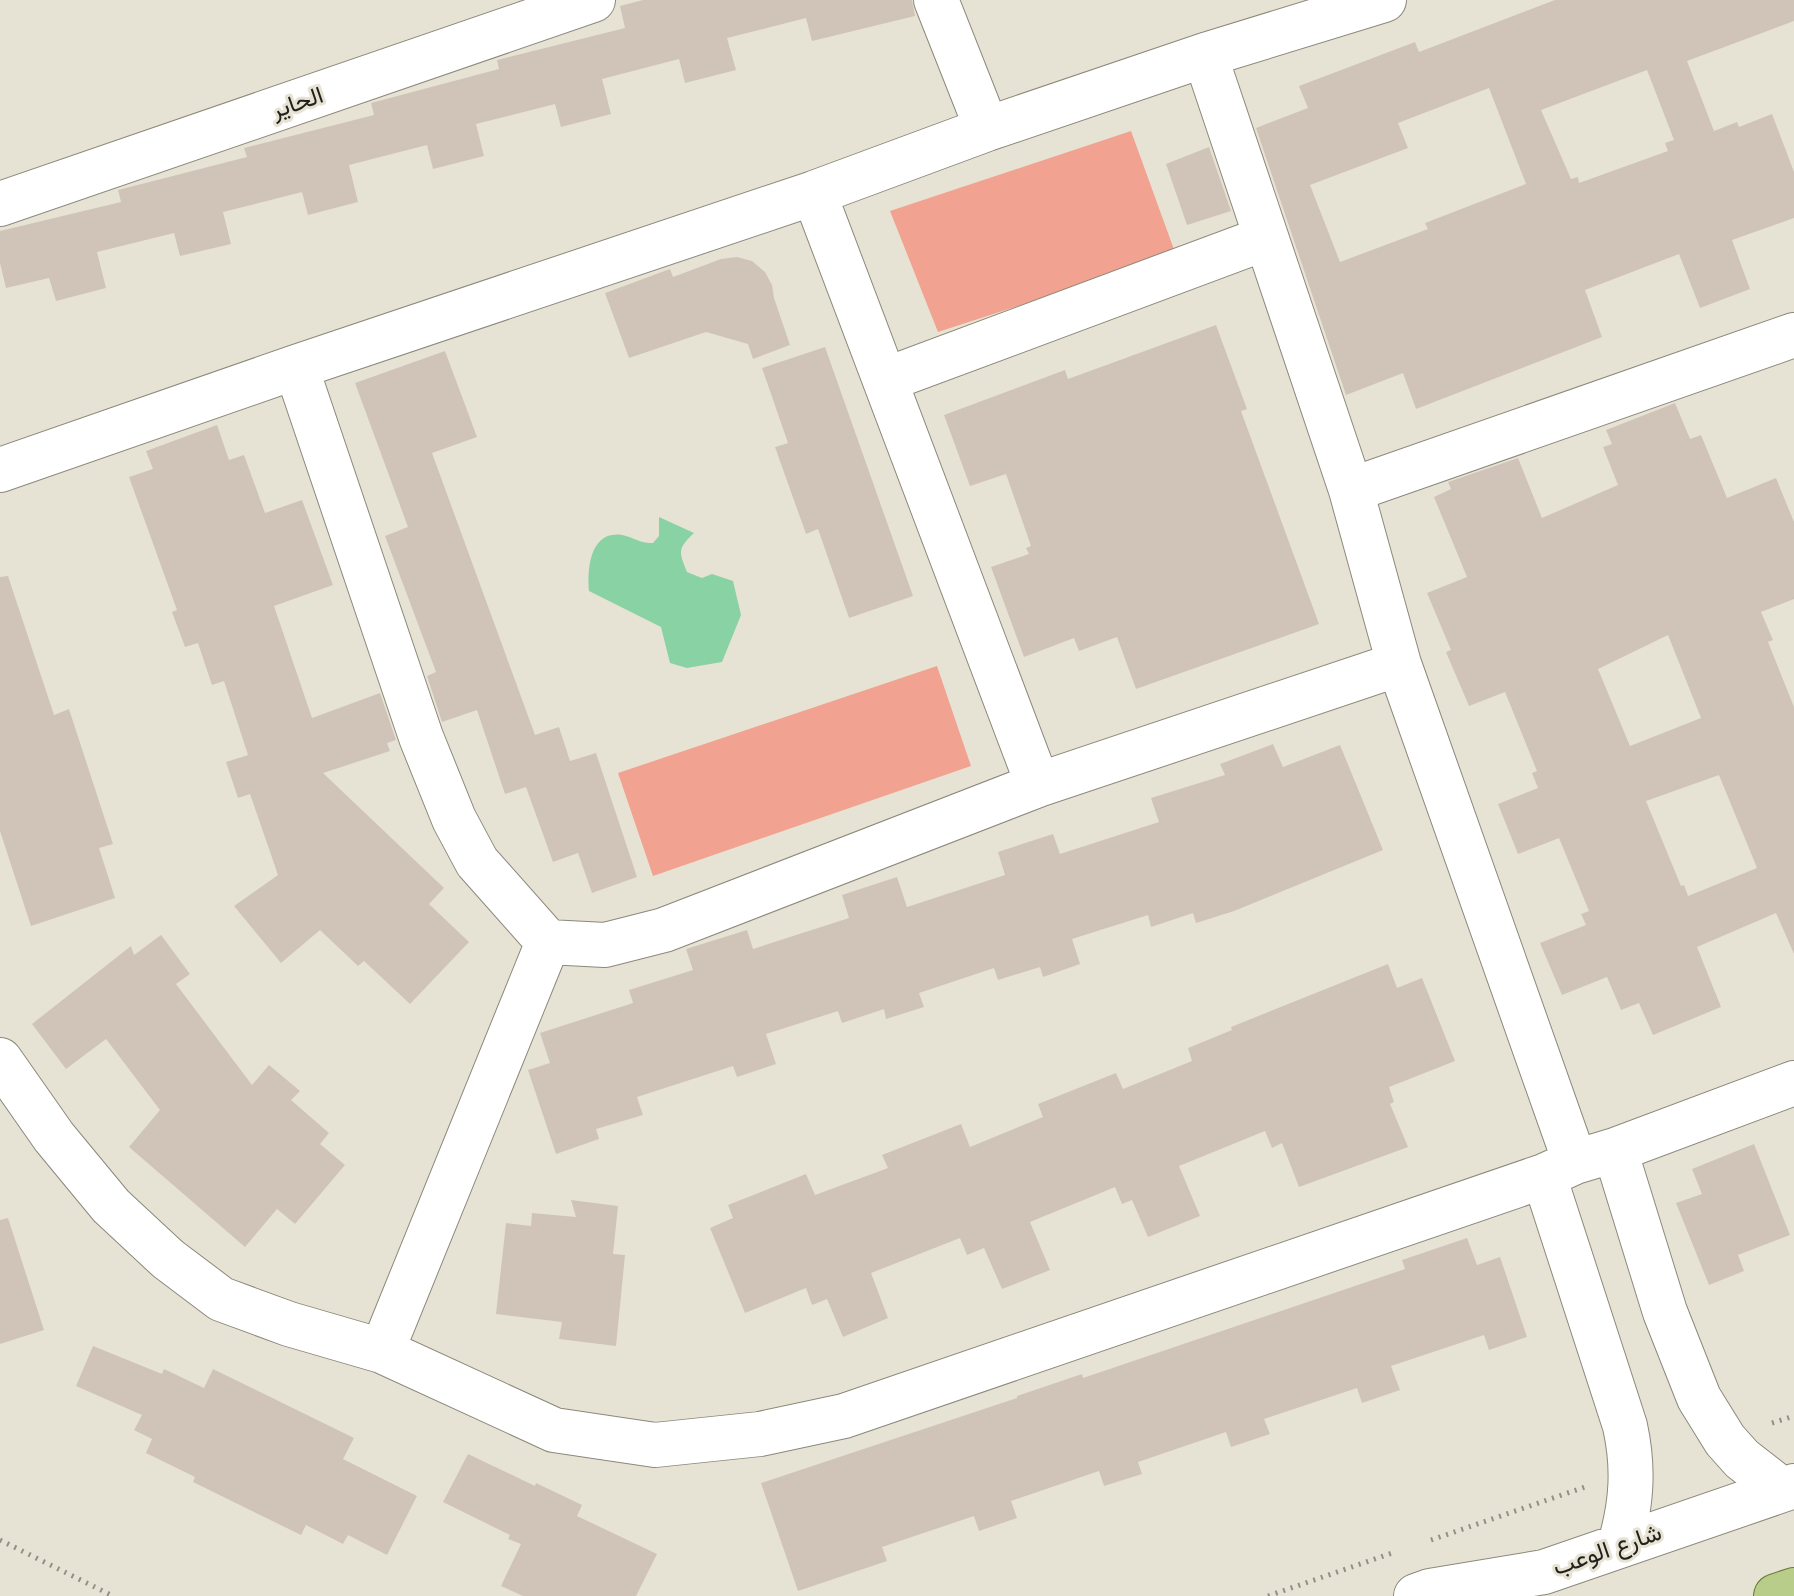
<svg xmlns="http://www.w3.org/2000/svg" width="1794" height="1596" viewBox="0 0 1794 1596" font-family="Inter,Vazirmatn,sans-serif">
<rect width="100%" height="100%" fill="#e7e3d4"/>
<!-- green -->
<path fill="#f1a290" d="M1131,131L1176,255L938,332L890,211Z
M937,666L971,766L653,876L618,773Z"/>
<!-- water -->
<path fill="#89d2a3" d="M659,517L694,533C677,549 679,552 687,572L702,578L712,574L733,581L741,615L722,662L687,668L670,663L661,627L589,591C587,569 590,530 622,535C634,537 640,544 653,543L659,536Z"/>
<!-- building -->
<path fill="#d0c4b9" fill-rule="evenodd" d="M643,0H912L915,16L812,41L806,18L727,38L736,70L685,83L679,59L602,79L611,114L561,127L555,104L476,124L484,156L433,169L427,145L349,165L358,202L308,215L302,192L223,212L231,244L180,256L174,233L97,252L106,288L56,301L49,278L6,288L0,263V231L121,202L118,190L247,157L244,148L374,115L371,103L499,69L497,60L625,28L620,6Z
M1555,0H1794V21L1687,61L1714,131L1737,122L1739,127L1772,114L1794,172V218L1732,240L1750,289L1700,308L1679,254L1585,290L1602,337L1416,409L1403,373L1346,395L1256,128L1308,108L1299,86L1415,42L1419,52ZM1647,70L1674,140L1665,143L1668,151L1579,183L1578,177L1571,179L1541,110ZM1489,88L1526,184L1425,223L1428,229L1340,262L1310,185L1408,148L1398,123Z
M1209,147L1231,211L1187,225L1166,164Z
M737,257L752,261L765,272L772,285L774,298L790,345L753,359L748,344L706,332L629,358L605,293L670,269L673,277L721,259Z
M1216,325L1247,409L1241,411L1319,624L1136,689L1117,637L1079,651L1074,638L1024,657L991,567L1029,554L1026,548L1031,546L1006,474L970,486L944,415L1065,370L1068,379Z
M825,347L913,596L849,618L818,529L806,534L775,447L788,443L762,368Z
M445,351L477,437L432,453L535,735L559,727L570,761L596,753L637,877L592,893L578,853L553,862L526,787L505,794L477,710L442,722L427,676L436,672L385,536L408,527L355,383Z
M1675,403L1690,439L1701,435L1727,498L1776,478L1794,522V599L1761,612L1773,640L1768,642L1794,707V954L1776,913L1697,947L1721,1007L1653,1035L1639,1003L1621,1010L1607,977L1562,995L1540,943L1586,925L1581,914L1589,911L1559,838L1518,854L1498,804L1538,788L1532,773L1537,771L1505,692L1469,706L1446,652L1451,650L1427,593L1467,577L1434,497L1451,489L1448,482L1518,458L1542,518L1618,485L1603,447L1612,444L1606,430ZM1668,635L1701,718L1630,746L1598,669ZM1719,775L1757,868L1688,896L1684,885L1681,886L1646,801Z
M217,425L229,460L244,455L265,513L302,500L333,585L274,606L312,718L380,693L396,740L387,743L390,751L323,773L444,888L429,904L469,942L410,1004L364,961L358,966L320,930L281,963L234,906L278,875L250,794L238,798L226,762L248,755L224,681L212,685L198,643L185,647L172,612L177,610L129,477L153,469L146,451Z
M8,576L54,715L69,709L113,844L99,848L115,898L31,926L0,831V577Z
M1273,744L1283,767L1340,745L1383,850L1234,911L1196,923L1193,913L1151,927L1148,915L1072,939L1080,964L1043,977L1040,967L998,980L994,968L919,993L924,1007L886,1019L884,1009L842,1023L838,1011L766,1034L776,1064L737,1077L733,1066L637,1097L643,1115L596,1129L599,1139L556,1154L528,1070L550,1063L540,1033L633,1003L629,990L693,970L686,949L747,930L753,949L849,918L842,895L897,877L907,907L1005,875L998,852L1053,834L1060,854L1159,822L1151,798L1225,775L1220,764Z
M161,935L190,974L176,984L252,1085L269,1065L300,1091L291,1100L329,1133L320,1144L345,1165L295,1224L277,1209L245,1247L129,1147L160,1110L106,1039L66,1069L32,1024L131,946L134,955Z
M1388,964L1397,988L1422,978L1455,1061L1389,1087L1394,1102L1390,1104L1408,1147L1299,1187L1282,1143L1272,1148L1265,1131L1179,1166L1200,1216L1148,1237L1132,1200L1122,1204L1115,1187L1030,1222L1050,1270L1002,1289L984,1248L967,1255L960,1238L871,1273L888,1318L843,1337L827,1299L812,1305L806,1288L745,1313L710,1228L733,1218L728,1205L806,1174L815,1195L888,1168L882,1155L961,1124L970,1147L1043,1117L1038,1104L1116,1073L1123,1089L1192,1061L1188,1048L1232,1030L1231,1027Z
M1754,1144L1790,1235L1738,1255L1744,1271L1709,1285L1676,1203L1702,1194L1692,1169Z
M571,1200L618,1206L613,1254L625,1255L616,1346L559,1339L562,1322L496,1314L506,1223L531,1226L532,1213L576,1217Z
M8,1218L44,1330L0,1344V1220Z
M1467,1238L1477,1265L1500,1257L1527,1337L1489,1350L1484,1335L1391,1366L1400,1390L1362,1403L1357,1388L1264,1419L1270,1434L1231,1447L1226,1432L1138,1462L1142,1474L1104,1486L1099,1471L1011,1501L1017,1518L979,1531L974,1516L882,1547L887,1561L798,1591L761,1483L1017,1398V1396L1082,1374L1083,1378L1405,1269L1402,1260Z
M93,1346L162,1374L164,1369L204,1388L213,1369L354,1438L343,1459L417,1496L387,1555L348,1535L343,1544L306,1525L301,1535L193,1482L195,1477L146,1453L152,1439L134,1430L142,1415L76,1386Z
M468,1454L535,1486L536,1483L582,1505L577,1516L657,1554L636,1596H523L501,1586L521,1544L508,1539L510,1535L443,1502Z"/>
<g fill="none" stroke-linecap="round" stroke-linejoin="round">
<defs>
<path id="minor" d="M936,0L987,129
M1205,55L1351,490L1399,664
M814,193L1038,785
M0,204L593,0
M296,367L421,737L454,819L477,862L548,942L605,945L664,930L1038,785L1399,664L1575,1162
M885,380L1266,238
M0,470L296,367L814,193L987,129L1205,55L1384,0
M1351,490L1794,335
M0,1060L54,1137L111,1206L168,1259L221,1299L289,1324L382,1351L554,1430L655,1445L760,1434L844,1416L1544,1176L1575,1162L1615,1150L1794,1083
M1615,1150L1665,1312L1699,1398L1725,1440L1742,1459L1782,1490
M1544,1176L1625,1426C1634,1467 1632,1503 1620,1544
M382,1351L548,942
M1416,1596L1430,1591L1544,1572L1794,1486"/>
<path id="primary" d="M1776,1596L1794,1590"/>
</defs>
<!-- minor casing -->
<use href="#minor" stroke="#8c887b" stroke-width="46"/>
<!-- primary casing -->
<use href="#primary" stroke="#657b30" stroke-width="46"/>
<!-- path -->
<path stroke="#928f84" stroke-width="5" stroke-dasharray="2 6" stroke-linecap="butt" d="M1772,1423L1794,1416
M0,1540L113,1596
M1431,1540L1585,1487
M1268,1596L1392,1553"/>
<!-- minor -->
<use href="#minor" stroke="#fff" stroke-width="44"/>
<!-- primary -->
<use href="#primary" stroke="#b8cd89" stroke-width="44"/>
</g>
<g text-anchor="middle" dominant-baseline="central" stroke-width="6" stroke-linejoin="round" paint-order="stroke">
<!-- street labels -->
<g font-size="24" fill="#22201b" stroke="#e7e3d4">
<text transform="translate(297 102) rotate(-19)">الحاير</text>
<text transform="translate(1607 1549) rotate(-19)">شارع الوعب</text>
</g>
</g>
</svg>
